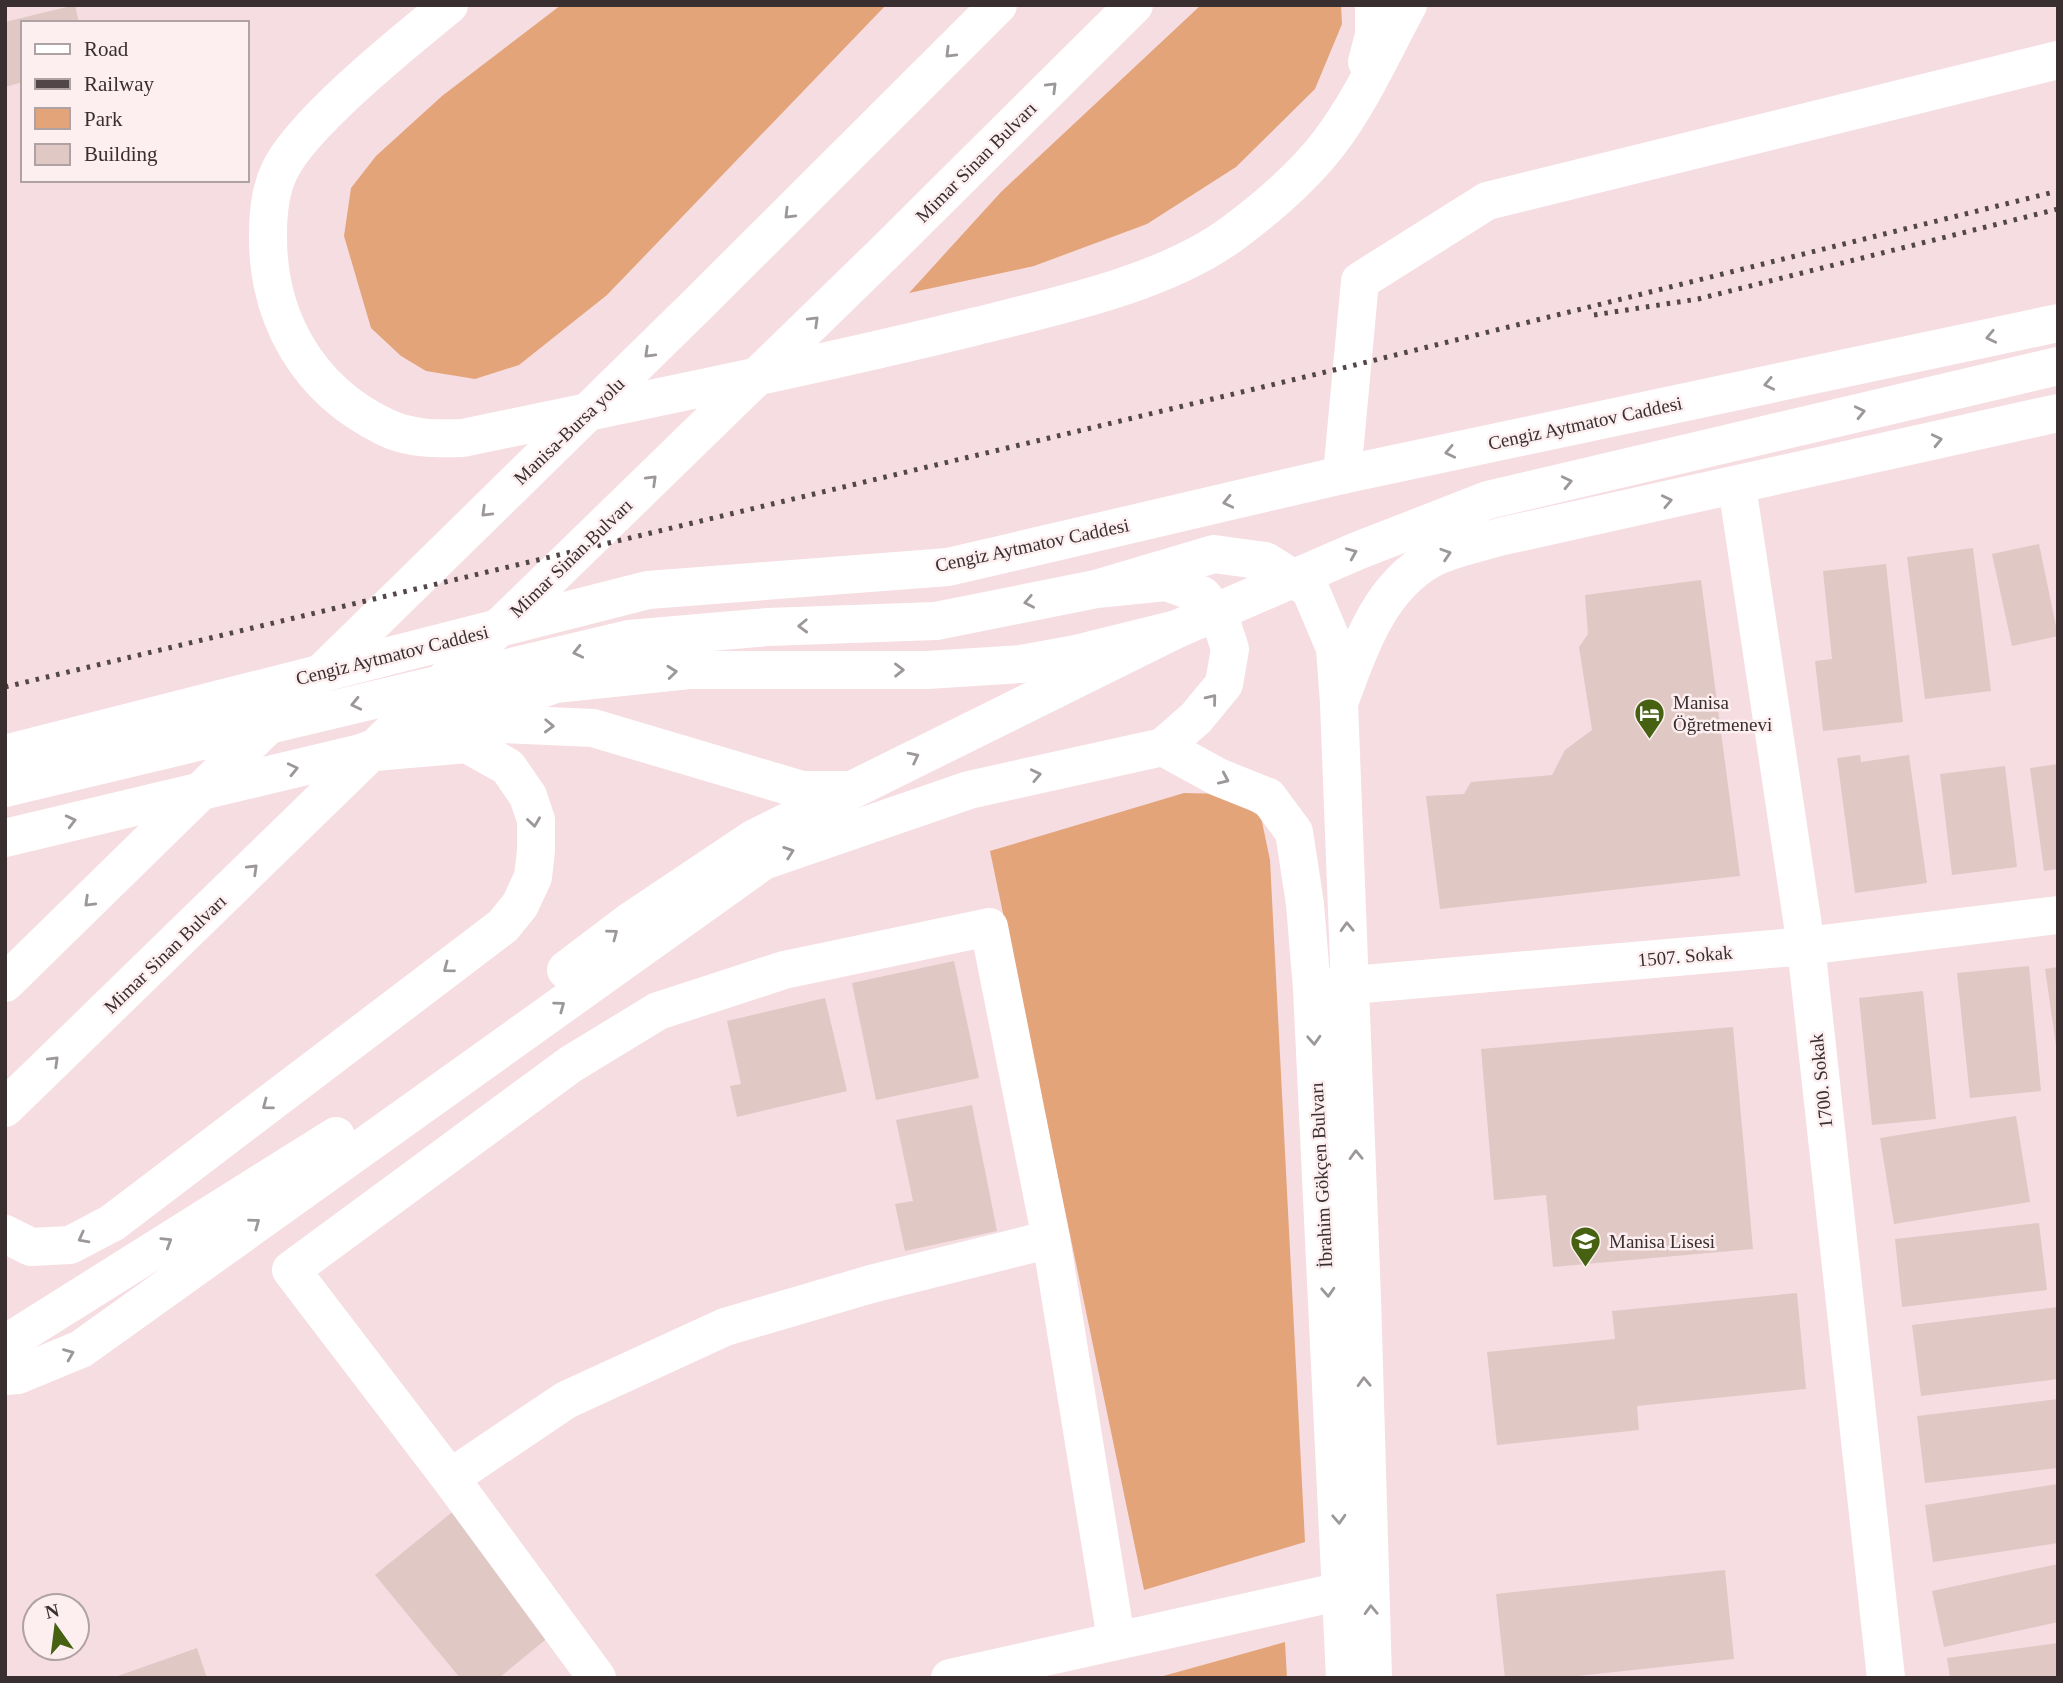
<svg xmlns="http://www.w3.org/2000/svg" width="2063" height="1683" viewBox="0 0 2063 1683" font-family="'Times New Roman',serif">
<rect width="100%" height="100%" fill="#f6dde2"/>
<!-- green -->
<path fill="#e4a47a" d="M561,5H886L607,295L519,365L475,379L426,371L401,356L371,328L344,236L351,188L376,156L442,96Z
M1201,5H1341L1342,24L1315,89L1236,167L1147,224L1034,266L909,293L1001,192Z
M1184,793L1224,794L1261,817L1270,860L1305,1542L1144,1590L990,851Z
M1285,1642L1287,1678H1156Z"/>
<!-- building -->
<path fill="#e0c8c4" d="M75,5L79,23H23V82L5,87V22Z
M2039,544L2058,636L2012,646L1992,554Z
M1973,548L1991,691L1925,699L1907,557Z
M1886,564L1903,722L1823,731L1815,661L1832,659L1823,571Z
M1701,580L1740,876L1440,909L1426,796L1464,794L1471,782L1552,775L1565,750L1592,730L1579,647L1588,634L1585,595Z
M1860,755L1861,762L1909,755L1927,883L1855,893L1837,758Z
M2058,764V869L2044,871L2030,768Z
M2005,766L2017,867L1952,875L1940,774Z
M954,961L979,1078L876,1100L852,983Z
M2029,966L2041,1091L1970,1098L1957,973Z
M2058,967V1045H2056L2045,969Z
M1923,991L1936,1119L1872,1125L1859,998Z
M825,998L847,1091L737,1117L730,1086L741,1084L727,1021Z
M1733,1027L1753,1249L1553,1267L1546,1195L1494,1200L1481,1049Z
M972,1105L997,1231L905,1251L895,1204L913,1201L896,1120Z
M2016,1116L2030,1202L1894,1224L1880,1138Z
M2039,1223L2047,1290L1902,1307L1895,1239Z
M1797,1293L1806,1389L1637,1406L1639,1430L1497,1445L1487,1352L1615,1339L1612,1311Z
M2058,1307V1379L1921,1396L1912,1325Z
M2058,1399V1468L1925,1483L1917,1416Z
M2058,1484V1543L1933,1562L1925,1505Z
M456,1509L556,1631L499,1678H460L375,1575Z
M2058,1564V1622L1944,1647L1932,1591Z
M1725,1570L1734,1659L1560,1678H1505L1496,1594Z
M2058,1643V1678H1950L1947,1658Z
M197,1648L207,1678H115V1677Z"/>
<g fill="none" stroke-linecap="round" stroke-linejoin="round">
<!-- minor -->
<path stroke="#fff" stroke-width="38" d="M1342,475L1360,281L1487,201L2058,60
M1737,486L1806,946L1886,1678
M1317,988L1806,946L2058,915
M450,1478L566,1400L725,1327L871,1284L1051,1239
M597,1678L450,1478L291,1270L571,1064L658,1011L784,970L989,927L1051,1239L1116,1639
M950,1678L1342,1591"/>
<!-- major -->
<path stroke="#fff" stroke-width="38" d="M1163,747L1218,777L1268,797L1294,832L1305,904L1312,989L1345,1678
M5,754L648,590L948,567L1342,475L2058,323
M5,838L361,753L555,684L689,670H927L1021,664L1076,654L1177,629L1357,551L1488,500L2058,366
M1373,1678L1362,1298L1339,703C1359,650 1378,588 1431,559C1451,548 1477,544 1499,537L2058,413"/>
<!-- highway -->
<path stroke="#fff" stroke-width="38" d="M449,5C406,40 300,125 279,172C270,191 268,213 268,234C267,318 308,390 385,427C409,439 437,439 463,438C634,402 807,368 977,326C1058,306 1166,283 1233,233C1268,207 1303,177 1329,143C1361,101 1383,51 1408,5
M1367,62L1374,35V5
M439,737L503,724L593,728L802,790H845
M5,788L629,639L768,627L936,621L1096,589L1214,554L1265,561L1310,589L1335,648L1339,703
M566,970L632,920L753,839L1177,629
M5,983L697,305L998,5
M5,1108L881,256L1134,5
M5,1234L31,1247L70,1245L112,1223L503,926L520,905L533,877L536,851V820L528,796L508,767L467,744L363,753
M5,1344L336,1136
M5,1376L18,1375L81,1349L763,861L969,790L1163,747L1196,718L1224,684L1230,649L1219,615L1202,595L1166,582L1096,589"/>
<!-- rail -->
<path stroke="#524648" stroke-width="5" stroke-dasharray="3.5 7" stroke-linecap="butt" d="M1594,315L1698,299L2058,209
M5,687L1355,365L2058,191"/>
</g>
<!-- one-way arrows -->
<defs><path id="oneway-chevron" d="M-2-3.5L2.5 0L-2 3.5" fill="none" stroke-width="1.6" stroke-linecap="round" stroke-linejoin="round" transform="scale(1.75)"/></defs>
<g stroke="#9c9798">
<use href="#oneway-chevron" transform="translate(950 53) rotate(135)"/>
<use href="#oneway-chevron" transform="translate(1052 87) rotate(-45)"/>
<use href="#oneway-chevron" transform="translate(789 214) rotate(135)"/>
<use href="#oneway-chevron" transform="translate(814 321) rotate(-44)"/>
<use href="#oneway-chevron" transform="translate(1991 337) rotate(168)"/>
<use href="#oneway-chevron" transform="translate(649 353) rotate(136)"/>
<use href="#oneway-chevron" transform="translate(1769 384) rotate(168)"/>
<use href="#oneway-chevron" transform="translate(1860 412) rotate(-13)"/>
<use href="#oneway-chevron" transform="translate(1937 440) rotate(-13)"/>
<use href="#oneway-chevron" transform="translate(1450 452) rotate(168)"/>
<use href="#oneway-chevron" transform="translate(652 480) rotate(-44)"/>
<use href="#oneway-chevron" transform="translate(1567 482) rotate(-13)"/>
<use href="#oneway-chevron" transform="translate(1667 501) rotate(-12)"/>
<use href="#oneway-chevron" transform="translate(1228 502) rotate(167)"/>
<use href="#oneway-chevron" transform="translate(486 512) rotate(136)"/>
<use href="#oneway-chevron" transform="translate(1352 553) rotate(-23)"/>
<use href="#oneway-chevron" transform="translate(1446 554) rotate(-18)"/>
<use href="#oneway-chevron" transform="translate(1029 602) rotate(169)"/>
<use href="#oneway-chevron" transform="translate(803 626) rotate(178)"/>
<use href="#oneway-chevron" transform="translate(578 652) rotate(167)"/>
<use href="#oneway-chevron" transform="translate(899 670) rotate(-1)"/>
<use href="#oneway-chevron" transform="translate(672 672) rotate(-6)"/>
<use href="#oneway-chevron" transform="translate(1212 699) rotate(-51)"/>
<use href="#oneway-chevron" transform="translate(356 704) rotate(167)"/>
<use href="#oneway-chevron" transform="translate(549 726) rotate(2)"/>
<use href="#oneway-chevron" transform="translate(914 757) rotate(-27)"/>
<use href="#oneway-chevron" transform="translate(293 769) rotate(-13)"/>
<use href="#oneway-chevron" transform="translate(1036 775) rotate(-12)"/>
<use href="#oneway-chevron" transform="translate(1224 779) rotate(24)"/>
<use href="#oneway-chevron" transform="translate(71 821) rotate(-14)"/>
<use href="#oneway-chevron" transform="translate(534 822) rotate(82)"/>
<use href="#oneway-chevron" transform="translate(789 852) rotate(-19)"/>
<use href="#oneway-chevron" transform="translate(253 869) rotate(-44)"/>
<use href="#oneway-chevron" transform="translate(89 902) rotate(136)"/>
<use href="#oneway-chevron" transform="translate(1347 927) rotate(-92)"/>
<use href="#oneway-chevron" transform="translate(613 934) rotate(-37)"/>
<use href="#oneway-chevron" transform="translate(448 968) rotate(143)"/>
<use href="#oneway-chevron" transform="translate(560 1006) rotate(-36)"/>
<use href="#oneway-chevron" transform="translate(1314 1040) rotate(87)"/>
<use href="#oneway-chevron" transform="translate(54 1061) rotate(-44)"/>
<use href="#oneway-chevron" transform="translate(267 1105) rotate(143)"/>
<use href="#oneway-chevron" transform="translate(1356 1155) rotate(-92)"/>
<use href="#oneway-chevron" transform="translate(255 1223) rotate(-36)"/>
<use href="#oneway-chevron" transform="translate(83 1238) rotate(152)"/>
<use href="#oneway-chevron" transform="translate(167 1242) rotate(-32)"/>
<use href="#oneway-chevron" transform="translate(1328 1292) rotate(87)"/>
<use href="#oneway-chevron" transform="translate(69 1354) rotate(-22)"/>
<use href="#oneway-chevron" transform="translate(1364 1382) rotate(-92)"/>
<use href="#oneway-chevron" transform="translate(1339 1519) rotate(87)"/>
<use href="#oneway-chevron" transform="translate(1371 1610) rotate(-92)"/>
</g>
<!-- icons -->
<defs>
<symbol id="hotel-pin" viewBox="-11 -11 22 30"><path d="M0 17L-7.5 6A9.5 9.5 0 1 1 7.5 6Z" fill="#456111" stroke="#fdeef0"/><path d="M-6-4.5h1.5V1H6V5H4.5V3h-9V5H-6ZM-4 0a1.8 1.8 0 1 1 3.6 0ZM.5 0V-2.5h3Q6-2.5 6 0Z" fill="#fff"/></symbol>
<symbol id="school-pin" viewBox="-11 -11 22 30"><path d="M0 17L-7.5 6A9.5 9.5 0 1 1 7.5 6Z" fill="#456111" stroke="#fdeef0"/><path d="M0-5L7-2L0 1L-7-2ZM-4 1L0 2.5L4 1V4Q0 6-4 4Z" fill="#fff"/></symbol>
</defs>
<g fill-rule="evenodd">
<use href="#hotel-pin" x="1632" y="696" width="35" height="47"/>
<use href="#school-pin" x="1568" y="1224" width="35" height="47"/>
</g>
<g text-anchor="middle" dominant-baseline="central" stroke-width="5" stroke-linejoin="round" paint-order="stroke">
<!-- street labels -->
<g font-size="19" fill="#392f31" stroke="#fdeef0">
<text transform="translate(976 162) rotate(-45)">Mimar Sinan Bulvarı</text>
<text transform="translate(1585 423) rotate(-12)">Cengiz Aytmatov Caddesi</text>
<text transform="translate(569 431) rotate(-44)">Manisa-Bursa yolu</text>
<text transform="translate(1032 545) rotate(-12)">Cengiz Aytmatov Caddesi</text>
<text transform="translate(571 558) rotate(-44)">Mimar Sinan Bulvarı</text>
<text transform="translate(392 655) rotate(-14)">Cengiz Aytmatov Caddesi</text>
<text transform="translate(165 954) rotate(-44)">Mimar Sinan Bulvarı</text>
<text transform="translate(1685 956) rotate(-5)">1507. Sokak</text>
<text transform="translate(1821 1081) rotate(-96)">1700. Sokak</text>
<text transform="translate(1321 1175) rotate(-93)">İbrahim Gökçen Bulvarı</text>
</g>
<!-- poi labels -->
<g font-size="19" fill="#392f31" stroke="#fdeef0" text-anchor="start">
<text x="1673" y="702">Manisa<tspan x="1673" dy="22">Öğretmenevi</tspan></text>
<text x="1609" y="1241">Manisa Lisesi</text>
</g>
</g>
<!-- border -->
<rect width="2063" height="1683" fill="none" stroke="#392f31" stroke-width="14"/>
<!-- legend -->
<rect x="21" y="21" width="228" height="161" fill="#fdeef0" stroke="#afa2a4" stroke-width="2"/>
<rect x="35" y="44" width="35" height="10" fill="#ffffff" stroke="#afa2a4" stroke-width="2"/>
<text x="84" y="56" font-size="21" fill="#392f31">Road</text>
<rect x="35" y="79" width="35" height="10" fill="#524648" stroke="#afa2a4" stroke-width="2"/>
<text x="84" y="91" font-size="21" fill="#392f31">Railway</text>
<rect x="35" y="108" width="35" height="21" fill="#e4a47a" stroke="#afa2a4" stroke-width="2"/>
<text x="84" y="126" font-size="21" fill="#392f31">Park</text>
<rect x="35" y="144" width="35" height="21" fill="#e0c8c4" stroke="#afa2a4" stroke-width="2"/>
<text x="84" y="161" font-size="21" fill="#392f31">Building</text>
<!-- north arrow -->
<g transform="translate(56 1627) rotate(346)"><circle r="33" fill="#fdeef0" stroke="#afa2a4" stroke-width="2"/>
<path d="M0-5L12 26L0 18L-12 26Z" fill="#456111"/>
<text y="-10" font-size="19" font-weight="bold" text-anchor="middle" fill="#392f31">N</text>
</g>
</svg>
